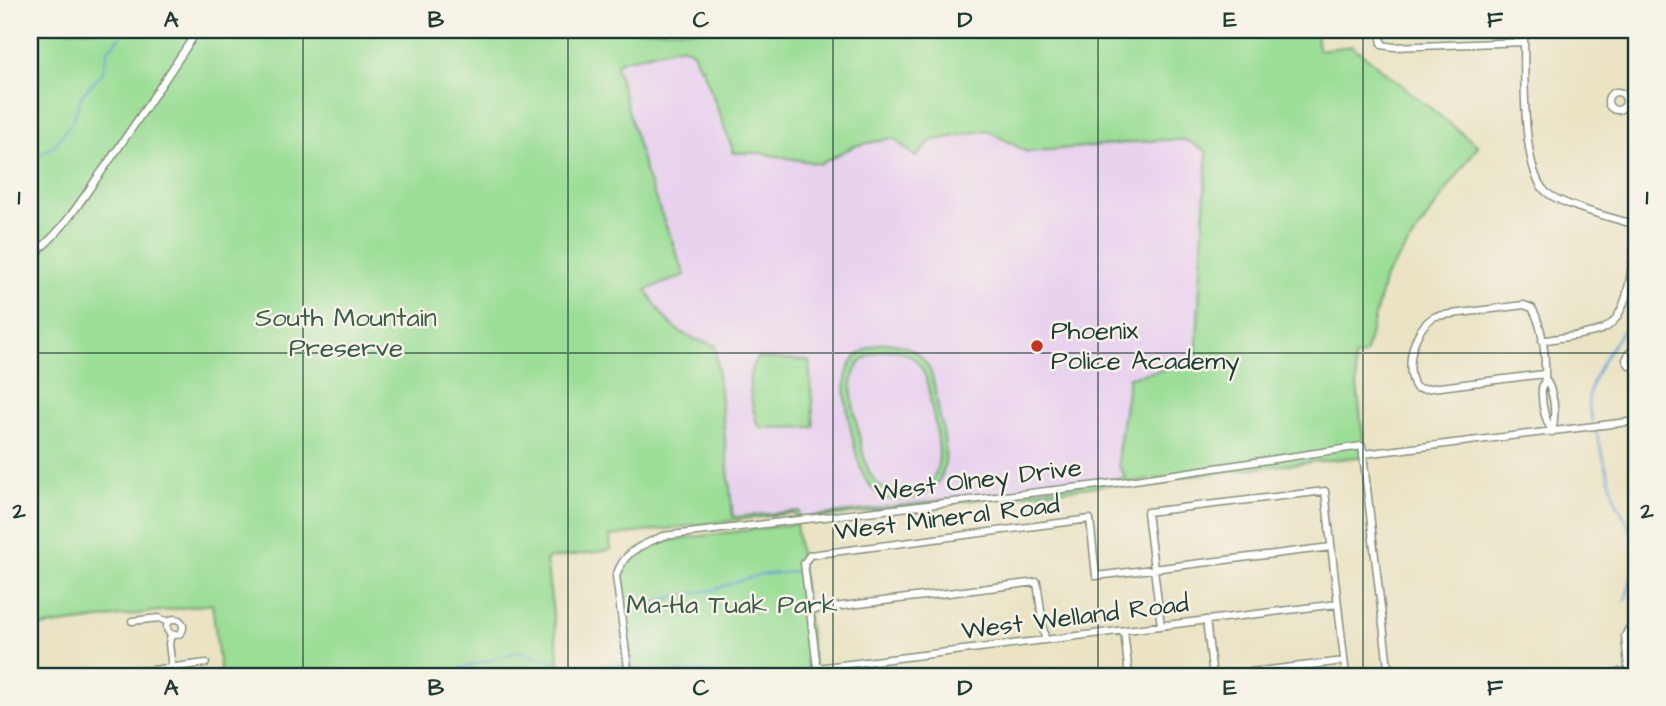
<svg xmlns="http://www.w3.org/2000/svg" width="1666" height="706" viewBox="0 0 1666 706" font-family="'Architects Daughter',sans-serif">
<rect width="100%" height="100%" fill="#f7f3e8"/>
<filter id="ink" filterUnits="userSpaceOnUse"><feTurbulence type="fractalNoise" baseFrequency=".0143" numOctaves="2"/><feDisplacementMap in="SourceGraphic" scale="14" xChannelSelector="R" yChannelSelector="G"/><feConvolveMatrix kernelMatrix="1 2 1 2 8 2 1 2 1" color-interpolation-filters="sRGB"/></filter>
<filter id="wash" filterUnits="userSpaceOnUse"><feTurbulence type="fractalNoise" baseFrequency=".00686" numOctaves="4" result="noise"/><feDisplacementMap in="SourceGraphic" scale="28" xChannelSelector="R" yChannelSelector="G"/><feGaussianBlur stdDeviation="1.57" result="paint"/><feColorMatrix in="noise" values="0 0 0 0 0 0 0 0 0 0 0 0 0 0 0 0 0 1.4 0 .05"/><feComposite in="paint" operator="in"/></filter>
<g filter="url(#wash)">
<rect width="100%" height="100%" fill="#eae3c4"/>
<!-- built -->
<path fill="#e8d2ee" d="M691,40L734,153H761L820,164L854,146L893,138L931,141L987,130L1028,152L1160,140H1186L1207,152L1196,362L1127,478L799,518L798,511L733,518L715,345L696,341L668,324L645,289L685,275L646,174L614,61Z"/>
<!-- green -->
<path fill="#9bde96" stroke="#5d8e65" stroke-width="2" fill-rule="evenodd" d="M30,30H1316L1318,50L1352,46L1478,146L1385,277L1365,355L1354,357L1365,456L798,520L793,513L610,536L611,550L546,559L561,676H221L212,604L30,628ZM682,46L693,52L700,68L702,67L734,153H761L820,164L854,146L893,138L916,157L931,141L987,130L1027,152L1160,140H1186L1207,152L1196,362L1129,377L1118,453L1119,466L1126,478L799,518V511L733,517L715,345C674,336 667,323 646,290L685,275L646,174L616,66L620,61Z
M883,343C898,343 912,347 922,358C934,371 935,391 938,408C945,441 958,486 913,498C865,511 858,462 851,430C844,392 835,355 883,343ZM884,350C897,349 910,353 918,363C928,375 929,393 932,409C938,438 952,487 907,493C868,498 863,456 858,429C851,396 841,360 884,350Z
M758,358L809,361L814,427L763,428L757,424C752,406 743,372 758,358Z
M796,524L815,676H633C631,656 628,637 626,617C621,580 617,550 661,541Z"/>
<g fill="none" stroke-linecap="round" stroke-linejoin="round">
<!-- stream -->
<path stroke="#6da3da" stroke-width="2" d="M30,161L55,145L72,122L82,95L103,72L108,50L126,30
M1593,422C1591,415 1588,408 1588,401C1590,376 1619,333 1636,315
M1595,428L1615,499L1633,534L1634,569L1625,601
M622,612L676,596L712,590L758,575L803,571
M632,669L665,673L704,670L715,676
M435,676L522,651L531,656L555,661L570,671L595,669L616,663L627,667"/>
</g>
</g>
<g filter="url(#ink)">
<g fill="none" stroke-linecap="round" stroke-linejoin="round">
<defs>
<path id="street" d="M1380,30L1382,45L1394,47L1524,42
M1524,30C1525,65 1520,169 1546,192C1562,206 1614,218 1636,225
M1608 101a9 9 0 1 1 18 0a9 9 0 1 1-18 0Z
M1625,105L1636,109
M30,256C58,238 78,205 97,178C132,130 165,79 198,30
M30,266L40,250
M1542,341C1561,337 1584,336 1601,330C1633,318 1631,257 1636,231
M1636,350L1629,353L1626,360L1630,366L1636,368
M1544,374L1424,389L1416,388C1403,367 1414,326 1436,316L1524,305L1532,308C1543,326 1546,357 1545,378C1545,382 1542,385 1542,389C1541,403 1545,419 1552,432
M1545,378C1555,394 1556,414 1552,432
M1363,454L1636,421
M810,610L1037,582L1045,640
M167 627a8 8 0 1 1 16 0a8 8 0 1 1-16 0Z
M1206,620L1213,676
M132,621L159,618L168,622
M1161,626L1147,512L1325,491L1346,676
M1124,631L1129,676
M171,634L169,644L173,676
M817,668L1338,604
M130,673L206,663
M629,676L616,576C624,551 640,546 663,536L1115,483L1362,446L1389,676
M818,676L804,563L810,555L1090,519L1096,576L1331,547
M1218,676L1344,661
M1582,676L1629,671
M1629,676L1625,636L1628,630L1636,627"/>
</defs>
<!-- street casing -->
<use href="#street" stroke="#84907c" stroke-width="9"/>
<!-- street -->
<use href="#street" stroke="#fff" stroke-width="6"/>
</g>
</g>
<!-- grid -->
<path fill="none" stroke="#1f3d34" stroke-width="2" stroke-opacity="0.55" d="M303,30V676M568,30V676M833,30V676M1098,30V676M1363,30V676M30,353H1636"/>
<!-- markers -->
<circle fill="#c8321e" stroke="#f7f3e8" stroke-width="2.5" cx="1037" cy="346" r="7"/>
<g text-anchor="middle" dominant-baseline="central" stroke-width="5" stroke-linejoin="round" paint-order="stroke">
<!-- park labels -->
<g font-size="26" fill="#385d48" stroke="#f7f3e8">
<text x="346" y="318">South Mountain<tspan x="346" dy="30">Preserve</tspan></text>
<text x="732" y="605">Ma-Ha Tuak Park</text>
</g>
<!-- poi labels -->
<g font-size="26" fill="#1f3d34" stroke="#f7f3e8" text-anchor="start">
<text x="1051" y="331">Phoenix<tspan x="1051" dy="30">Police Academy</tspan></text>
</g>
<!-- street labels -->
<g font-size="26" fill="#1f3d34" stroke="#f7f3e8">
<text transform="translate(978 480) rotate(-7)">West Olney Drive</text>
<text transform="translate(947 518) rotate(-7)">West Mineral Road</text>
<text transform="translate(1075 617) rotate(-7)">West Welland Road</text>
</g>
</g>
<!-- margin -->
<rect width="1666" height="706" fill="none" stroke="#f7f3e8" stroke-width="77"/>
<rect x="38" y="38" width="1590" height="630" fill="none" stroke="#1f3d34" stroke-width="2.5"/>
<g font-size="23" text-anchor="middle" font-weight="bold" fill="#1f3d34">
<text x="171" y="27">A</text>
<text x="436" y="27">B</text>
<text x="701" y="27">C</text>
<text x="965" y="27">D</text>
<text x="1230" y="27">E</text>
<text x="1495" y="27">F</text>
<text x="19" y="204">1</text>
<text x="1647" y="204">1</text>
<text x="19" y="518">2</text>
<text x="1647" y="518">2</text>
<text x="171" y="695">A</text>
<text x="436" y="695">B</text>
<text x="701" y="695">C</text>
<text x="965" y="695">D</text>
<text x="1230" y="695">E</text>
<text x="1495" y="695">F</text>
</g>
</svg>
